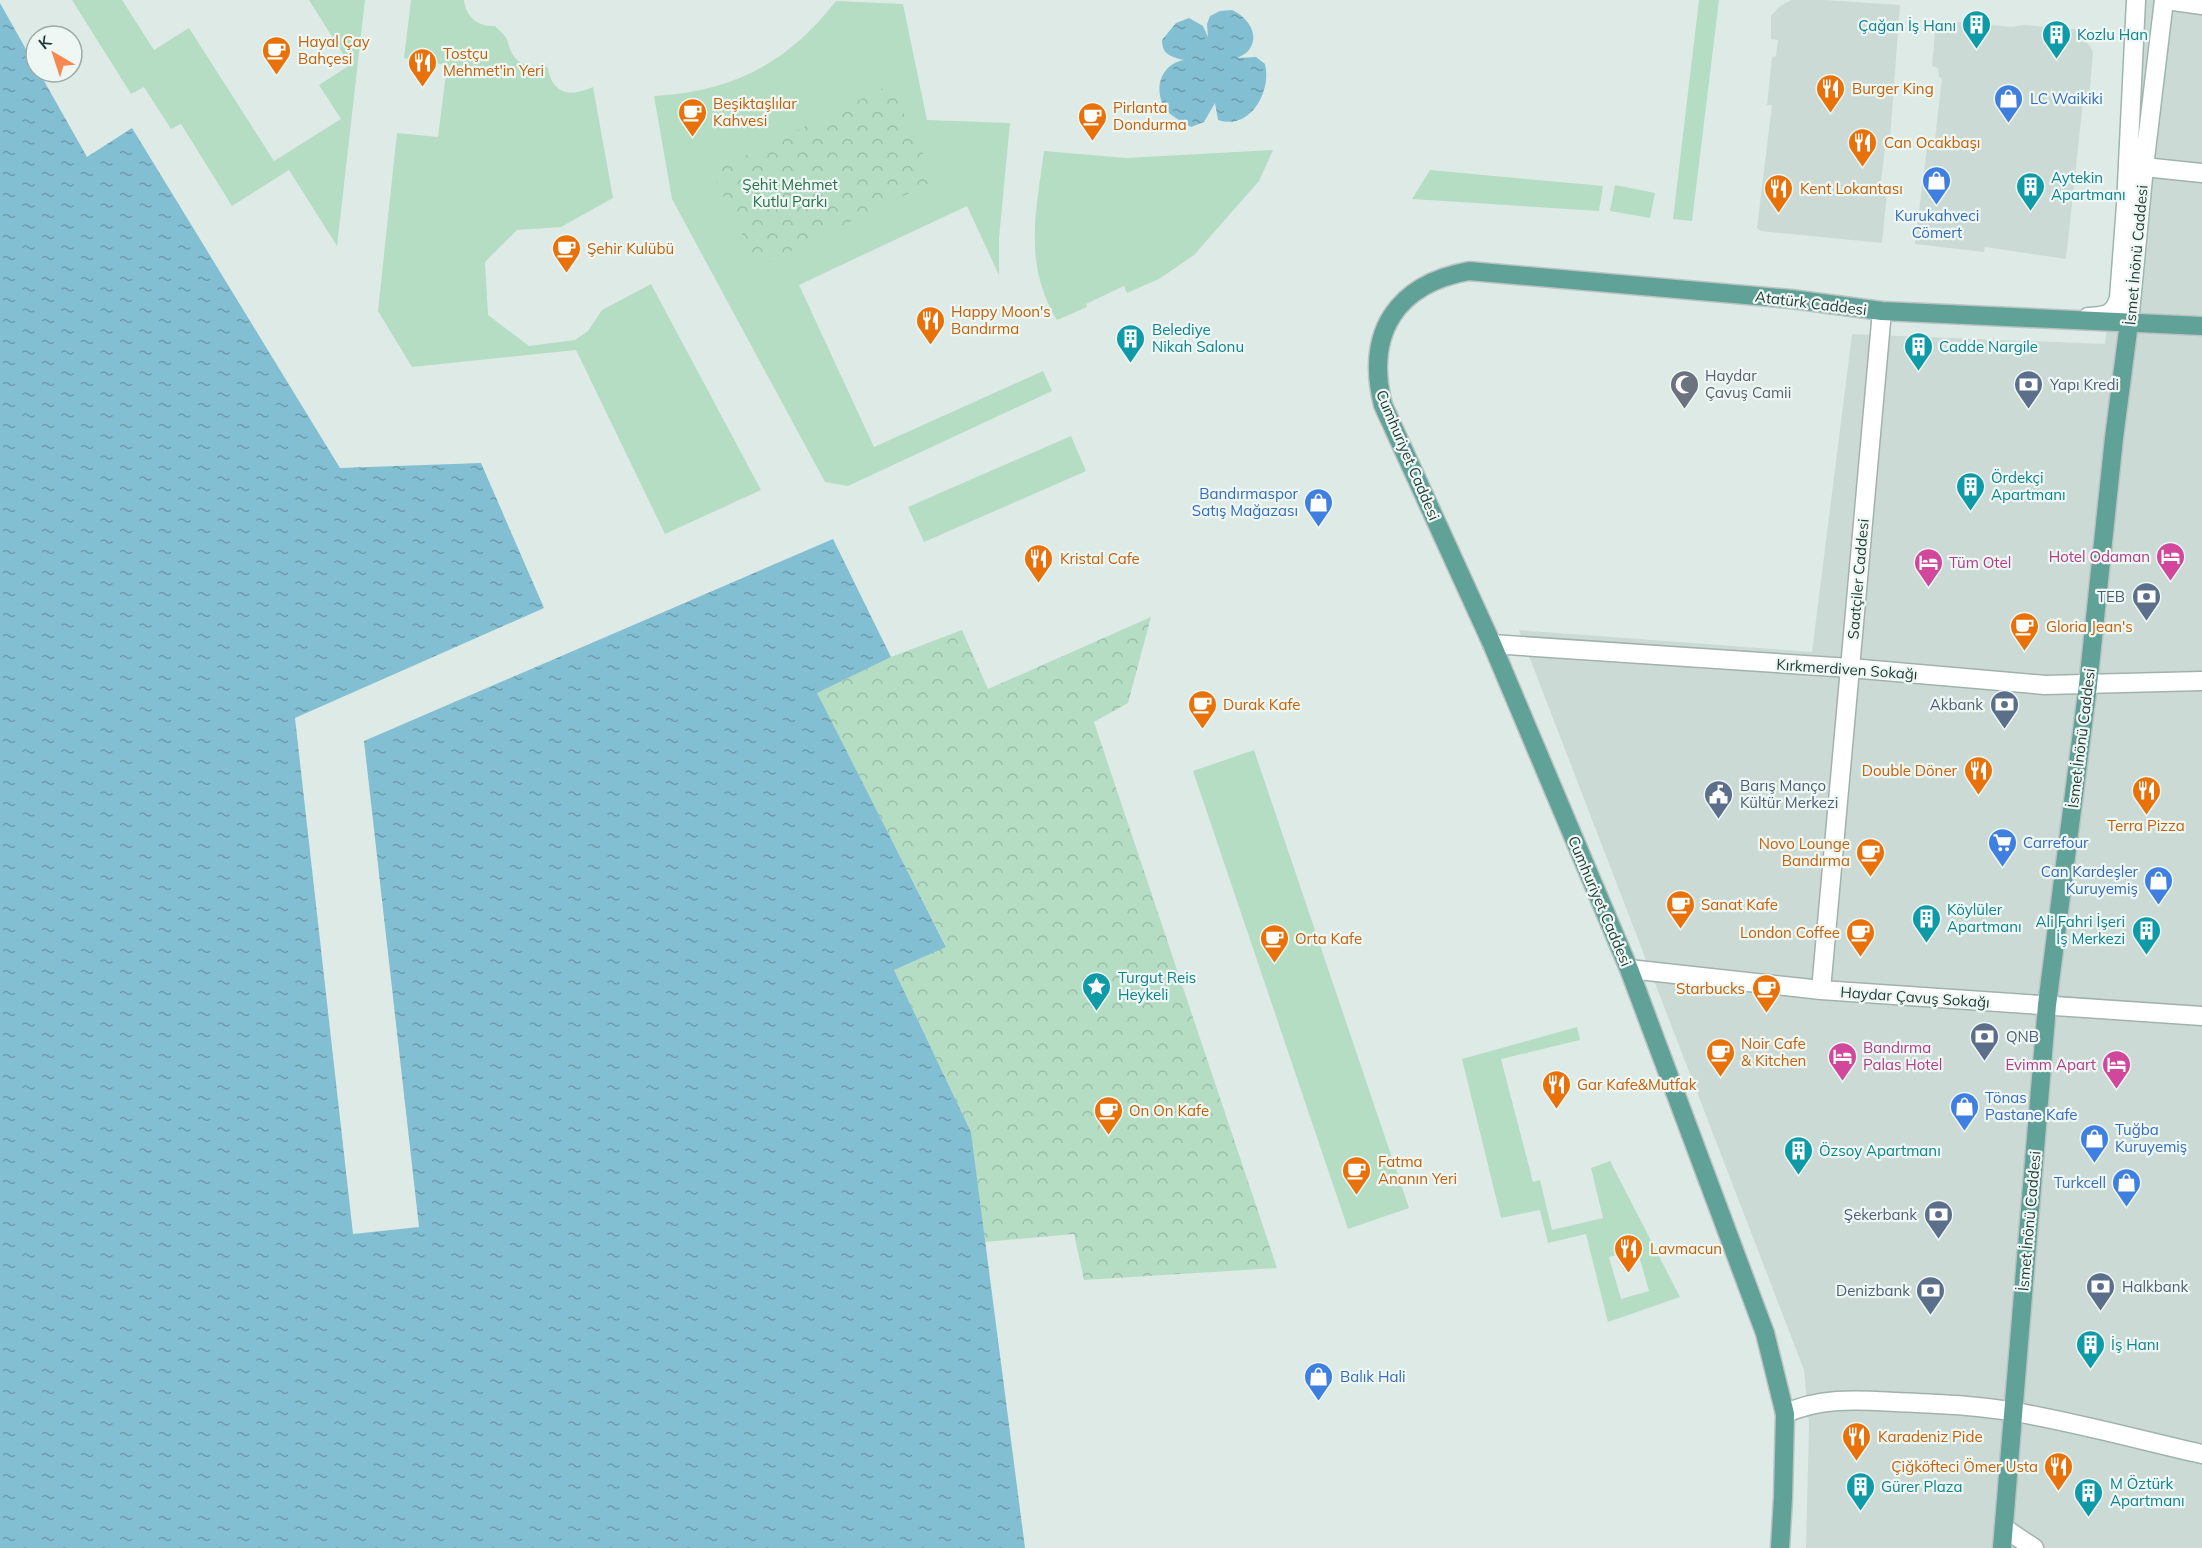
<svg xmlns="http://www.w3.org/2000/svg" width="2202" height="1548" viewBox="0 0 2202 1548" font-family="Mulish,sans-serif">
<defs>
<pattern id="park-crowns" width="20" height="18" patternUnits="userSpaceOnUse" patternTransform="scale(1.5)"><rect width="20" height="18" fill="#b5ddc4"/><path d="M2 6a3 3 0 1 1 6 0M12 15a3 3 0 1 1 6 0" fill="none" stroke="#9bbea9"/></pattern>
<pattern id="water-ripples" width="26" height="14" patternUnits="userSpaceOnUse" patternTransform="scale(1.5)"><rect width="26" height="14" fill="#83bfd2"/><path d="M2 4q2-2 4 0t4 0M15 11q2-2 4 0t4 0" fill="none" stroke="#6b9cab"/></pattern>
</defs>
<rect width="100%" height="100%" fill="#deeae6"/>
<!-- built -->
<path fill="#ccdad5" d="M1791,0H1825L1900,5L1890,139H1886L1880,191L1887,192L1882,243L1761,231L1757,228L1772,105H1767L1772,57L1776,56L1778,40L1771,39V16L1779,7Z
M2138,0H2202V1548H1806L1809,1424L1804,1370L1519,630L1812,652L1852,334L2105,344Z
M1949,21L2012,27L2023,25L2086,30V41L2093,51L2089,101L2083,102L2066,259L1985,247L1984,252L1915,244L1927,147L1934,148L1942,78L1939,77L1938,68L1932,66L1935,32Z"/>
<!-- green -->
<path fill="#b5ddc4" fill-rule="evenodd" d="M72,0H122L154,50L189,28L274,161L341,119L319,85L350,65L309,0H365L337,246L289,170L232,206L181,124L171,129L144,87L131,94Z
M411,0H464C466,17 478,27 495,26C498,30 506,35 507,40C511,51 512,60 526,65C534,67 540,63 548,68C552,95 572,97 593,87L613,198L561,227L517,230L485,262L488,315L529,346L575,340L588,331L602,310L651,284L761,490L665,534L576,350L412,367L378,311L397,133L438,137L447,65L404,58Z
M1699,0H1719L1692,221L1673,219Z
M836,1L903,4L927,120L1010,123L999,238V275L967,206L799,285L874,447L1043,371L1052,391L848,486L825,482L672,199L654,96C732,92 788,63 836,1Z
M1273,150L1259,181L1194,255L1159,279L1127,293L1124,286L1086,304L1087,307L1057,320C1023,264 1036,212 1044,151L1126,158Z
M1430,170L1603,186L1599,211L1412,199Z
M1615,185L1655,193L1650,218L1610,211Z
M1071,436L1086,471L924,542L908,507Z
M1254,750L1409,1208L1348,1229L1193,771Z
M1577,1027L1580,1040L1501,1059L1533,1182L1540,1180L1552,1230L1603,1218L1591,1168L1610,1161L1680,1297L1608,1322L1586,1234L1548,1243L1540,1210L1501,1218L1462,1059ZM1637,1249L1649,1291L1621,1299L1609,1257Z"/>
<!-- park -->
<path fill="url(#park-crowns)" d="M890,85L936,180L758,267L712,172Z
M1151,617L1128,703L1094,722L1277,1268L1084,1280L1074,1234L985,1242L971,1132L894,970L946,946L816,693L891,657L962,630L988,689Z"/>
<!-- water -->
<path fill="url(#water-ripples)" d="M0,3L36,67V72H39L87,157L132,128L340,468L481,463L544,608L295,718L353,1234L419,1227L364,741L833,539L891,657L817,693L946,947L894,970L971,1132L1025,1548H0Z
M1232,10C1246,16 1261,34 1249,50C1246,54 1241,56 1237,58L1256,57L1265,64C1272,91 1250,131 1218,120L1215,103L1204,122L1191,127C1183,122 1174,118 1167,111C1152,92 1160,64 1184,60C1172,57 1162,55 1162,40L1176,23L1189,18L1203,26L1208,37L1207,24L1210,16L1220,11Z"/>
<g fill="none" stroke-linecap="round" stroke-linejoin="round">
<defs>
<path id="lane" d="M1492,644L1850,668L1882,311"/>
<path id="street" d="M2166,0L2202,5
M2144,167L2202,173
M1629,969L1821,990L2202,1016
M1821,990L1850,668L2045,685L2202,681
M1785,1414C1819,1397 1859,1400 1896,1402C1936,1404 1976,1405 2015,1412C2078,1423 2140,1440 2202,1454
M2004,1528L2034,1548"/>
<path id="secondary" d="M2088,317C2104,316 2114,316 2119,298L2126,205L2136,0
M2129,323L2144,167L2164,0"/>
<path id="primary" d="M1780,1548L1783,1498L1785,1414L1765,1333L1629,969L1492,644L1383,405C1365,332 1397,284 1469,271L1791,299L1882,311L2202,326
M2002,1548L2047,1005L2088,685L2114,438L2129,323"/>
</defs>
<!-- lane casing -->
<use href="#lane" stroke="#a1b2ad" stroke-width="21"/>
<!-- street casing -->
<use href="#street" stroke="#a1b2ad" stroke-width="21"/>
<!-- secondary casing -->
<use href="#secondary" stroke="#9db6af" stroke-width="21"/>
<!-- primary casing -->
<use href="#primary" stroke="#bcc4c2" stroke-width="21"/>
<!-- lane -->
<use href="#lane" stroke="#fff" stroke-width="18"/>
<!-- street -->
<use href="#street" stroke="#fff" stroke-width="18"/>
<!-- secondary -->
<use href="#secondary" stroke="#fff" stroke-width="18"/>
<!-- primary -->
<use href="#primary" stroke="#60a297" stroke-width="18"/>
</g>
<!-- icons -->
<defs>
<symbol id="building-pin" viewBox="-11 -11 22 30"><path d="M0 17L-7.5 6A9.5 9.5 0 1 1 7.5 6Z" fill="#0f9aa8" stroke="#eef7f3"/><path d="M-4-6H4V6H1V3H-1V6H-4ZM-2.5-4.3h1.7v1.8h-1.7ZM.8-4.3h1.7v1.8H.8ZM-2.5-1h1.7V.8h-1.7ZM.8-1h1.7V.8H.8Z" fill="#fff"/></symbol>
<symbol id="cafe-pin" viewBox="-11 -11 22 30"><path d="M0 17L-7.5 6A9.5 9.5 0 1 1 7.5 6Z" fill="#e8710a" stroke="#eef7f3"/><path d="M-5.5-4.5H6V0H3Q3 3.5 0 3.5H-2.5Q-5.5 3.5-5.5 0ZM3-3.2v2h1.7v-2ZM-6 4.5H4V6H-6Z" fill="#fff"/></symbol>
<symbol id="restaurant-pin" viewBox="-11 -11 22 30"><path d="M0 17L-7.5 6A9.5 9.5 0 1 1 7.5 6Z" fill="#e8710a" stroke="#eef7f3"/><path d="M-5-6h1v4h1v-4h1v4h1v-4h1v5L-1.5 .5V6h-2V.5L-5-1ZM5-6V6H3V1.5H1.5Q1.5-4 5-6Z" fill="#fff"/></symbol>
<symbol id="shop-pin" viewBox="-11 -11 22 30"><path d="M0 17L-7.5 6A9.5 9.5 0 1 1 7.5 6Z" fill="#3f7fe0" stroke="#eef7f3"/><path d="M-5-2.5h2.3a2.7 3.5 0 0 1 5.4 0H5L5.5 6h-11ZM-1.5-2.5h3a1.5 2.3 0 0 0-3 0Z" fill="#fff"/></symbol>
<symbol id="mosque-pin" viewBox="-11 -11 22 30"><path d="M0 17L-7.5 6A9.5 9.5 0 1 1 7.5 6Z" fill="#6b7280" stroke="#eef7f3"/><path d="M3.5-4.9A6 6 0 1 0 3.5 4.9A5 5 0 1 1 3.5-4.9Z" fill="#fff"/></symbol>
<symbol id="bank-pin" viewBox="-11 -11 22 30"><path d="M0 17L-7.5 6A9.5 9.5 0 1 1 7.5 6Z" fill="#5c6f8a" stroke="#eef7f3"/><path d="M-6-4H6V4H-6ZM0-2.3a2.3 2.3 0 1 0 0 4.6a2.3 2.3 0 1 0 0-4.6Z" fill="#fff"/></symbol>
<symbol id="hotel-pin" viewBox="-11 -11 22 30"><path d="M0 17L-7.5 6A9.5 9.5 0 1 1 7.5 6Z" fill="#d1479c" stroke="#eef7f3"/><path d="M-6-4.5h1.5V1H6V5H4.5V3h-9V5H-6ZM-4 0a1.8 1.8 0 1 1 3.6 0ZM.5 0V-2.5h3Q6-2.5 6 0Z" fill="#fff"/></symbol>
<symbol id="civic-pin" viewBox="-11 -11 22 30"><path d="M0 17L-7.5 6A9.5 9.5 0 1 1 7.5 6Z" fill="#5c6f8a" stroke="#eef7f3"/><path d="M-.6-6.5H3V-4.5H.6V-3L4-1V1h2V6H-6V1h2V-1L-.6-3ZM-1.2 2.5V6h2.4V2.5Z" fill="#fff"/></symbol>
<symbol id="supermarket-pin" viewBox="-11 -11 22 30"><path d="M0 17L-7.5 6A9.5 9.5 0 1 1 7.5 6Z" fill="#3f7fe0" stroke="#eef7f3"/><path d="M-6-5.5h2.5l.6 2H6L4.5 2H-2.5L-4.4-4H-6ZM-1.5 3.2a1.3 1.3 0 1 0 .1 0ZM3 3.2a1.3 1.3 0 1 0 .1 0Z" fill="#fff"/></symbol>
<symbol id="sight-pin" viewBox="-11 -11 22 30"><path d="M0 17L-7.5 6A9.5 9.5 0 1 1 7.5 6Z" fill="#0f9aa8" stroke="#eef7f3"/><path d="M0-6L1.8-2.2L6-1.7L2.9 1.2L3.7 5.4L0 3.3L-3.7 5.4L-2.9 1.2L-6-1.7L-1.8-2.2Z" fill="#fff"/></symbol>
</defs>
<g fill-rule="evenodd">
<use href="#building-pin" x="1960" y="8" width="33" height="45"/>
<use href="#building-pin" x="2040" y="18" width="33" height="45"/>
<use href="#cafe-pin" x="260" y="34" width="33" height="45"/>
<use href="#restaurant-pin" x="406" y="46" width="33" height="45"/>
<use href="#restaurant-pin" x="1814" y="72" width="33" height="45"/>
<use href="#shop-pin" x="1992" y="82" width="33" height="45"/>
<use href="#cafe-pin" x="676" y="96" width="33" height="45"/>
<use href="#cafe-pin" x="1076" y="100" width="33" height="45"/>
<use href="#restaurant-pin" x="1846" y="126" width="33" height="45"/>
<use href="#shop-pin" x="1920" y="164" width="33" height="45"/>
<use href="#building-pin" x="2014" y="170" width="33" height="45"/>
<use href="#restaurant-pin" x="1762" y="172" width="33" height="45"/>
<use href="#cafe-pin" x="550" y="232" width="33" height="45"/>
<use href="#restaurant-pin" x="914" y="304" width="33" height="45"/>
<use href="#building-pin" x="1114" y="322" width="33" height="45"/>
<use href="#building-pin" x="1902" y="330" width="33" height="45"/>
<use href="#mosque-pin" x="1668" y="368" width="33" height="45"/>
<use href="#bank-pin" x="2012" y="368" width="33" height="45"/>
<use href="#building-pin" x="1954" y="470" width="33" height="45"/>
<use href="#shop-pin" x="1302" y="486" width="33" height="45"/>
<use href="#hotel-pin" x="2154" y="540" width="33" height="45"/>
<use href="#restaurant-pin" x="1022" y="542" width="33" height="45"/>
<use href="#hotel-pin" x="1912" y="546" width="33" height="45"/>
<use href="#bank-pin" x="2130" y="580" width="33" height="45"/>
<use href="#cafe-pin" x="2008" y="610" width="33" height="45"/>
<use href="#cafe-pin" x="1186" y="688" width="33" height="45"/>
<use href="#bank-pin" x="1988" y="688" width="33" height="45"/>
<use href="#restaurant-pin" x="1962" y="754" width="33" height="45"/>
<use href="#restaurant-pin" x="2130" y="774" width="33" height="45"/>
<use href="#civic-pin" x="1702" y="778" width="33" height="45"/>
<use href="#supermarket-pin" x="1986" y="826" width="33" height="45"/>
<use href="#cafe-pin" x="1854" y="836" width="33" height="45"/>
<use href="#shop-pin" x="2142" y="864" width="33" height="45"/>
<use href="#cafe-pin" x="1664" y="888" width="33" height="45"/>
<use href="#building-pin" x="1910" y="902" width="33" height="45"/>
<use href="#building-pin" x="2130" y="914" width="33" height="45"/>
<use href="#cafe-pin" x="1844" y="916" width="33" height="45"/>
<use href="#cafe-pin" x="1258" y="922" width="33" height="45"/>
<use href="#sight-pin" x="1080" y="970" width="33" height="45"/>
<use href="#cafe-pin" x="1750" y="972" width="33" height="45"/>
<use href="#bank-pin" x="1968" y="1020" width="33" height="45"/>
<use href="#cafe-pin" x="1704" y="1036" width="33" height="45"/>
<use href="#hotel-pin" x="1826" y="1040" width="33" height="45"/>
<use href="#hotel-pin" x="2100" y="1048" width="33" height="45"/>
<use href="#restaurant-pin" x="1540" y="1068" width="33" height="45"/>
<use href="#shop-pin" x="1948" y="1090" width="33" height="45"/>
<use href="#cafe-pin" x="1092" y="1094" width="33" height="45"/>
<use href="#shop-pin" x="2078" y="1122" width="33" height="45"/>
<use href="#building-pin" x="1782" y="1134" width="33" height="45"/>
<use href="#cafe-pin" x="1340" y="1154" width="33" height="45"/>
<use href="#shop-pin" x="2110" y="1166" width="33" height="45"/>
<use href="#bank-pin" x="1922" y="1198" width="33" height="45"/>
<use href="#restaurant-pin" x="1612" y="1232" width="33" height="45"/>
<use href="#bank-pin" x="2084" y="1270" width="33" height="45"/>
<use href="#bank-pin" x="1914" y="1274" width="33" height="45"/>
<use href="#building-pin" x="2074" y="1328" width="33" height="45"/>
<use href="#shop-pin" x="1302" y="1360" width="33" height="45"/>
<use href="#restaurant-pin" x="1840" y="1420" width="33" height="45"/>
<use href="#restaurant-pin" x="2042" y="1450" width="33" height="45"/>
<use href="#building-pin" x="1844" y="1470" width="33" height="45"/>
<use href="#building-pin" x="2072" y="1476" width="33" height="45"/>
</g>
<g text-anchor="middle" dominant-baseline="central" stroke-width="4.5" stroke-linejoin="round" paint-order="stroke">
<!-- culture labels -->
<g font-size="15" fill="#0d838f" stroke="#eef7f3" text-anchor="start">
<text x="1956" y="25" text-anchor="end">Çağan İş Hanı</text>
<text x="2077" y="34">Kozlu Han</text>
<text x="2051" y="177">Aytekin<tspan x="2051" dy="17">Apartmanı</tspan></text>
<text x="1152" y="329">Belediye<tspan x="1152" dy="17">Nikah Salonu</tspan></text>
<text x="1939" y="346">Cadde Nargile</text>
<text x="1991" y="477">Ördekçi<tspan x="1991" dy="17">Apartmanı</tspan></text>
<text x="1947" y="909">Köylüler<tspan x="1947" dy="17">Apartmanı</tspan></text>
<text x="2125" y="921" text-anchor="end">Ali Fahri İşeri<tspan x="2125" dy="17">İş Merkezi</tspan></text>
<text x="1118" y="977">Turgut Reis<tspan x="1118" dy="17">Heykeli</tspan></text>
<text x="1819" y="1150">Özsoy Apartmanı</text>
<text x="2111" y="1344">İş Hanı</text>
<text x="2110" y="1483">M Öztürk<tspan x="2110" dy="17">Apartmanı</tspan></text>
<text x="1881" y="1486">Gürer Plaza</text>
</g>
<!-- food labels -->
<g font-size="15" fill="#c56008" stroke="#eef7f3" text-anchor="start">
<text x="298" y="41">Hayal Çay<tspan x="298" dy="17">Bahçesi</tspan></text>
<text x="443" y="53">Tostçu<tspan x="443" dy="17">Mehmet'in Yeri</tspan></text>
<text x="1852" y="88">Burger King</text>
<text x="713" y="103">Beşiktaşlılar<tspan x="713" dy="17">Kahvesi</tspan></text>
<text x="1113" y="107">Pirlanta<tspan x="1113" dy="17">Dondurma</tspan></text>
<text x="1884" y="142">Can Ocakbaşı</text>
<text x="1800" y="188">Kent Lokantası</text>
<text x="587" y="248">Şehir Kulübü</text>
<text x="951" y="311">Happy Moon's<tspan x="951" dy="17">Bandırma</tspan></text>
<text x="1060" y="558">Kristal Cafe</text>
<text x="2046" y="626">Gloria Jean's</text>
<text x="1223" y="704">Durak Kafe</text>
<text x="1957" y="770" text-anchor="end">Double Döner</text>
<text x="2146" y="825" text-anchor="middle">Terra Pizza</text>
<text x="1850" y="843" text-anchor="end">Novo Lounge<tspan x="1850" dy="17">Bandırma</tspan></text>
<text x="1701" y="904">Sanat Kafe</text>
<text x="1840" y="932" text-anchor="end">London Coffee</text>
<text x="1295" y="938">Orta Kafe</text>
<text x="1745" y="988" text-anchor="end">Starbucks</text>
<text x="1741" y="1043">Noir Cafe<tspan x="1741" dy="17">&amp; Kitchen</tspan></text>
<text x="1577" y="1084">Gar Kafe&amp;Mutfak</text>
<text x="1129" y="1110">On On Kafe</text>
<text x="1378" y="1161">Fatma<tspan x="1378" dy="17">Ananın Yeri</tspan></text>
<text x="1650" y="1248">Lavmacun</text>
<text x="1878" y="1436">Karadeniz Pide</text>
<text x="2038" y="1466" text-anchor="end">Çiğköfteci Ömer Usta</text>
</g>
<!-- shop labels -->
<g font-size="15" fill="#366cbe" stroke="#eef7f3" text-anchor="start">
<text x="2030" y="98">LC Waikiki</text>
<text x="1937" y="215" text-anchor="middle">Kurukahveci<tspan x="1937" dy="17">Cömert</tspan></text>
<text x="1298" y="493" text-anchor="end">Bandırmaspor<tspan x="1298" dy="17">Satış Mağazası</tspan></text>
<text x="2023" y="842">Carrefour</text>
<text x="2138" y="871" text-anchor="end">Can Kardeşler<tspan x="2138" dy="17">Kuruyemiş</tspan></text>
<text x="1985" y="1097">Tönas<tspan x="1985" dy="17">Pastane Kafe</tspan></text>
<text x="2115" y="1129">Tuğba<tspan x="2115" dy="17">Kuruyemiş</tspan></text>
<text x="2106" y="1182" text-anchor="end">Turkcell</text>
<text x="1340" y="1376">Balık Hali</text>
</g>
<!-- park labels -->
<g font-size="15" fill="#28724c" stroke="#eef7f3">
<text x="790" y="184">Şehit Mehmet<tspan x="790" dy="17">Kutlu Parkı</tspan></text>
</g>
<!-- street labels -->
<g font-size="15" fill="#1f3a35" stroke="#eef7f3">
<text transform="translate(2136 255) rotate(-85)">İsmet İnönü Caddesi</text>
<text transform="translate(1811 303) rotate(7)">Atatürk Caddesi</text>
<text transform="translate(1408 455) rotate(67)">Cumhuriyet Caddesi</text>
<text transform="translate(1858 579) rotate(-85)">Saatçiler Caddesi</text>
<text transform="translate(1847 669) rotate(4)">Kırkmerdiven Sokağı</text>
<text transform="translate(2081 738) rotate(-83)">İsmet İnönü Caddesi</text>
<text transform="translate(1600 901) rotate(67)">Cumhuriyet Caddesi</text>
<text transform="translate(1915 997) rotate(4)">Haydar Çavuş Sokağı</text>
<text transform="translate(2029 1221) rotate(-85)">İsmet İnönü Caddesi</text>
</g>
<!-- worship labels -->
<g font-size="15" fill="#5b616d" stroke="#eef7f3" text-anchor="start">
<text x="1705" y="375">Haydar<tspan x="1705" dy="17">Çavuş Camii</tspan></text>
</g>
<!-- service labels -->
<g font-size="15" fill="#4e5e75" stroke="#eef7f3" text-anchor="start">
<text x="2050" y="384">Yapı Kredi</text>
<text x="2125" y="596" text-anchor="end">TEB</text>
<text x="1983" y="704" text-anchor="end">Akbank</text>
<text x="1740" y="785">Barış Manço<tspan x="1740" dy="17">Kültür Merkezi</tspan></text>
<text x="2006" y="1036">QNB</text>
<text x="1917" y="1214" text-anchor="end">Şekerbank</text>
<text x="2122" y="1286">Halkbank</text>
<text x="1910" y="1290" text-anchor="end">Denizbank</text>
</g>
<!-- hotel labels -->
<g font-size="15" fill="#b23c85" stroke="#eef7f3" text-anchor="end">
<text x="2150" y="556">Hotel Odaman</text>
<text x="1949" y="562" text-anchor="start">Tüm Otel</text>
<text x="1863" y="1047" text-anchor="start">Bandırma<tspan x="1863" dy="17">Palas Hotel</tspan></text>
<text x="2096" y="1064">Evimm Apart</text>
</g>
</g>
<!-- north arrow -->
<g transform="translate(54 54) rotate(321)"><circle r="28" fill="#eef7f3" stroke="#9baba7" stroke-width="1.5"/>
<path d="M0-4.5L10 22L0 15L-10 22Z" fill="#f7884f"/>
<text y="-9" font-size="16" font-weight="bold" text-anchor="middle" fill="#1f3a35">K</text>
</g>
</svg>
